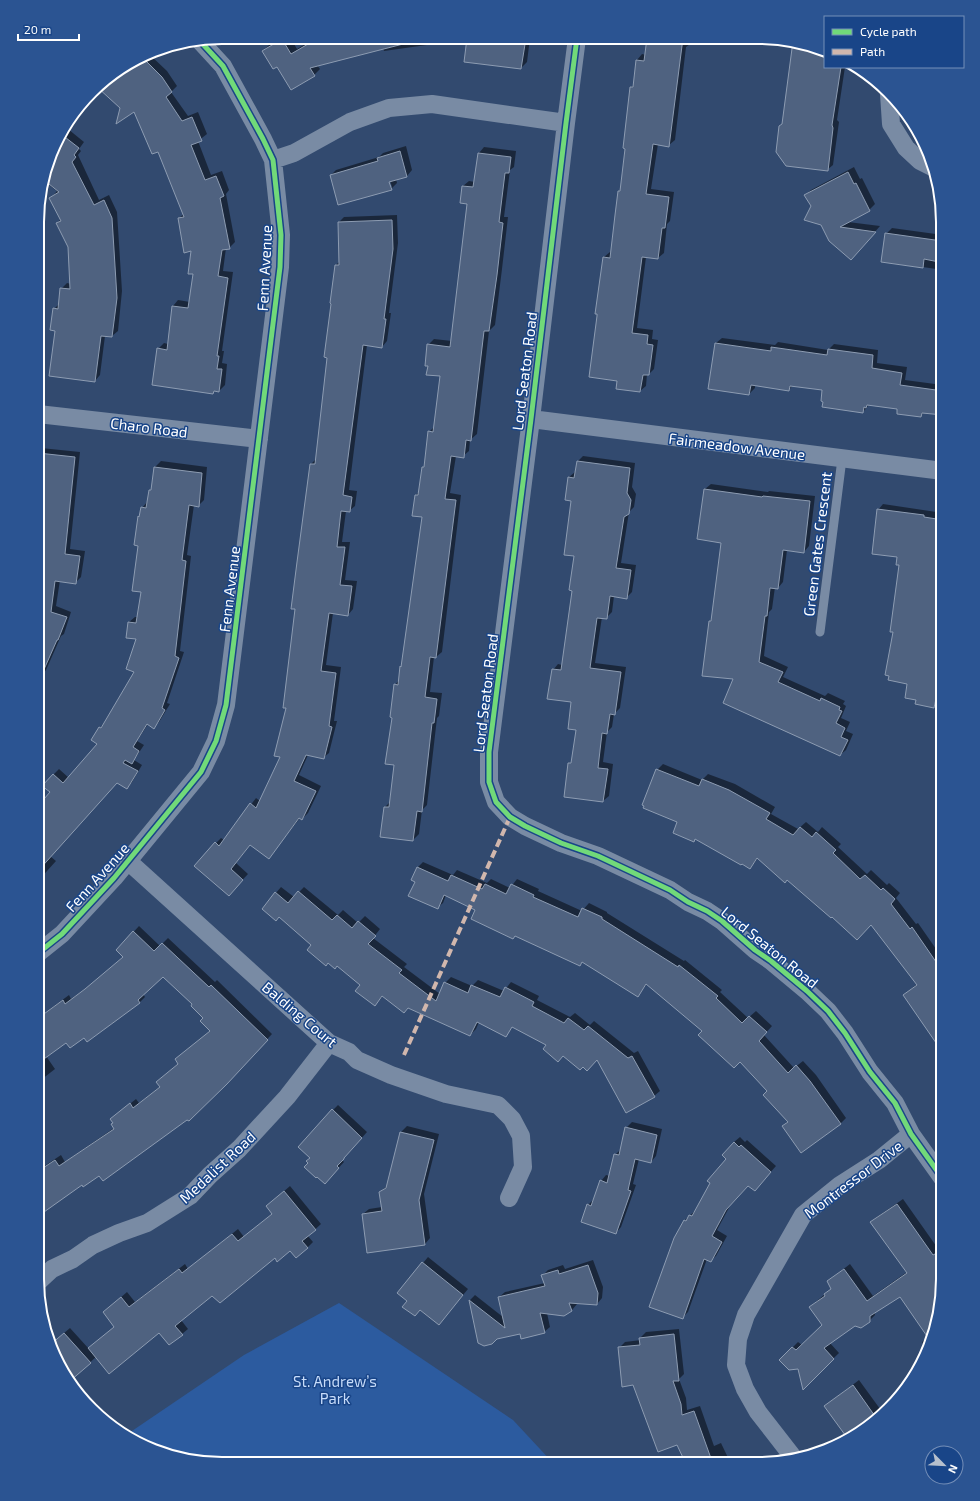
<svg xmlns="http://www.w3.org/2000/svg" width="980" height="1501" viewBox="0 0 980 1501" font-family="'Exo 2',sans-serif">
<rect width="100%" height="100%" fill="#324a6f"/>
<!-- green -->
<path fill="#2c5b9f" d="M339,1303L513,1420L553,1463L198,1462L152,1450L126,1435L244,1355Z"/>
<!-- shadow -->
<path fill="#0007" fill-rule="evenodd" d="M283,37H290L297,49L317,37L439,38L440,39L434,44L384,51L383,48L317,65L320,69L314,75L291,89L277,66L263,51L269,45Z
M468,38H530L527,62L521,68L465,61Z
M648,38H694L693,42L686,47L675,140L669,145L658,144L651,189L674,192L670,221L667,224L664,253L658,258L646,257L637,328L653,330L652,339L658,340L654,369L649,374H647L646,386L640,391L618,380L604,257L610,252H612L619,191L621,189L631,87L634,85L637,60L642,54L646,55Z
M825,50V67H845L837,120L839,122L833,165L827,170L784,123Z
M148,53L167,71L177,86L171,92L188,116L198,112L207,134L198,141L211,175L222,171L229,190L226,194L235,242L229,248H226L223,271L233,272L222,351H224L222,363L227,364L225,385L219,391H215L213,393L158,349L164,343L168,344L173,306L178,300L190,302L194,273L193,250L179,218L184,214L159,150L135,110L121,108L100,83Z
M68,129L84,142L79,149L81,151L78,155L99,200L109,195L117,212L122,291L118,331L112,336H105L100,375L95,381L56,330L54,309L60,303L61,289L67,283L71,284L69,247L57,223L61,219L51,198L57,191L44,181L56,140Z
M406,146L412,170L407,176L396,179L397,183L391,189L331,175L336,170L379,157L383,153ZM387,177H389L392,187H390Z
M484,147L516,151L514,167L510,170L504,217H508L502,269L495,325L489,331L477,434L470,440L469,451L463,456H456L450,493L461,495L442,652L436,657H434L430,692L442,693L439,716L437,718L427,805L422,810L419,834L413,840L385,807L390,802L395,765L393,717L395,685L399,680L401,667L403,665L423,516L416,495L419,492L423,467L425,465L429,432L435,426L442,375L429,365L428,345L434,339L452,341L468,203L463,186L469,181L475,182L479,153Z
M854,167L860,179L862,178L875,204L869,210L848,222L880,226L857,253L812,206L806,195L811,190Z
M397,215L398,243L389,313H391L387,341L382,347L367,345L349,490L357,491L355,506L349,511H346L342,542H350L345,580L357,581L353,609L348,615L333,613L326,665L341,667L334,721H337L329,753L323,758L308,755L299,775L321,786L308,813L302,819L300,818L269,857L251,844L236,863L248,874L234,889L216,843L221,838L224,840L256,798L260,801L281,757L288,707L311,464L317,458L328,357L336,265L340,261L339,222L344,217Z
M892,228L943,235V270L882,261L886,234Z
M722,338L775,345L778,342L828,350L834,344L878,350L877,363L907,367L905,380L935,384L937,365L943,360V414L924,412L921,416L899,408L869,404L868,406L863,412L824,401L823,390L793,385L789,390L755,385V388L749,394L710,388L716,343Z
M41,448L80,452L70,549L85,551L81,577L75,583L60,580L56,606L71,612L64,634L61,636L46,670L41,676L38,675V450Z
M583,456L635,463L632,487L636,494L634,507L629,512L621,563L636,565L632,592L626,598L614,596L612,612L606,618L602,617L595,663L626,667L620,708L614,714L612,727L607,732L603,762L613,764L609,796L603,801L569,764L573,760L577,729L572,701L553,670L558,664L562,665L573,590L575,556L572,500L569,477L575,472H576L578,461Z
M161,461L207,467L204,500L198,506L194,505L187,555L191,556L180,651L184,652L167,703L170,704L159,722L154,727L148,724L137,741L144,745L134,760L142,765L132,782L127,788L117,782L50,856L56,861L38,881V815L39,812L38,811V808L52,792L53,775L59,769L69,778L99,743L100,728L105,722L135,671L137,638L129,622L135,617H138L142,591L140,545H135L139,517L141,515L142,508L147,502L150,490L153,488L155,467Z
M711,484L768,492L769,491L815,496L809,546L804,552L787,550L783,582L778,588L775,587L772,609L769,612L764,656L788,667L783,677L825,696L828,693L845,701L843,704L846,706L841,718L850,722L846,731L853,734L846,750L840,755L735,678L704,675L710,621L712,618L722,542L698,539L705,489Z
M883,504L943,513V685L940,701L934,707L917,699L909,683L894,631L900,564L878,510Z
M663,764L702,780L708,774L735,784L775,807L771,814L798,829L806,822L818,832L822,827L841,844L838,847L867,874L871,870L887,885L889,883L900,893L896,898L916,924L918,923L943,959V1043L904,995L917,984L871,924L787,879L758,858L750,868L696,838L694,840L679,822L657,770Z
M423,862L453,875L457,870L487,883L491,879L510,888L517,879L539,889L538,891L582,911L589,903L607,912V913L684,961L685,960L722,990L720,992L748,1018L756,1011L772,1026L764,1035L794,1068L803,1061L816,1075L846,1118L840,1124L783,1126L788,1121L768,1091L740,1060L647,984L638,995L584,961L580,965L477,909L446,895L443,903L437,908L416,881L412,880L418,867Z
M281,887L294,897L304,887L338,915L343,910L358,923L365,916L380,929L373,938L407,964L404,967L440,994L445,983L451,977L472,986L478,980L504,991L511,982L539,996L537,1000L570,1017L575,1013L590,1025L594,1021L634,1053L638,1051L660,1091L654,1096L597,1059L583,1066L548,1044L513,1026L505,1036L479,1022L476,1029L470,1035L408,1008L404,1012L383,996L375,1004L361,985L279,916L263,908Z
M139,926L160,946L168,938L215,982L217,980L272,1034L232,1077L187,1118L100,1174L37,1211V1171L61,1155L65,1162L114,1128V1123L111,1119L136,1099L139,1103L160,1087L157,1082L179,1063L176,1059L211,1030L205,1017L194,1004L163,976L143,994L145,997L140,1002L87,1041L84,1037L67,1041L46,1056L55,1069L37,1083V1019L69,995L71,999L92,984L124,956L117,950Z
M338,1105L367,1132L342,1160L344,1162L330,1177L310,1163L333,1110Z
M632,1122L662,1129L656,1156L651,1162L639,1159L633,1184L636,1185L621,1227L616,1233L588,1205L594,1199L601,1181L606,1175L610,1176L615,1155L621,1149L626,1128Z
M407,1126L439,1134L424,1194L430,1238L425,1244L363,1214L369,1209L382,1207L380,1192L387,1186L401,1132Z
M740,1137L745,1142L747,1140L776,1166L760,1184L749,1185L731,1204L717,1230L727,1236L716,1256L710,1261L707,1259L688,1312L683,1317L675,1238L685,1220L696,1210L728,1159L734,1142Z
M290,1186L321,1224L308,1236L313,1242L308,1247L296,1256L291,1249L275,1257L212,1295L181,1320L188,1329L182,1334L159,1331L96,1357L69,1381L51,1350L50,1345L70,1328L89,1349L115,1326L104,1312L127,1292L135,1302L185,1264L188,1269L238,1229L244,1237L273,1213L267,1206Z
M903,1199L939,1250L941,1249L943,1251V1291L933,1338L927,1350L922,1342L929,1336L901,1295L875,1312V1315L869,1321L854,1325L830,1343L839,1353L803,1388L799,1368L780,1360L798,1342L802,1345L823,1325L810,1307L832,1288L828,1281L850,1264L873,1296L907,1272L871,1222L877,1217Z
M428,1257L468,1289L439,1324L420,1310L415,1315L408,1300L423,1263Z
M593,1260L603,1287L602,1298L597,1304L577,1303V1304L572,1310L564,1315L547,1313L550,1327L544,1332L520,1333L479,1342L470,1300L475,1295L503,1317L499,1297L505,1292L545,1283L542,1276L548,1270L563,1265L565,1269Z
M679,1329L684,1374L679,1379L686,1398L687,1410L700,1406L714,1446L721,1443L731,1464H687L678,1444L619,1348L625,1342L641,1340L640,1338L646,1332Z
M859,1380L883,1413L871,1426L825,1406Z"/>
<!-- building -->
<path fill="#4f6280" stroke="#8d9cb2" d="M320,37L406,38L407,43L310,68L315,76L291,90L277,67L273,69L262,51L282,39L291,54Z
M467,38H526L521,69L464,62Z
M647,38H683L669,147L653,144L646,194L669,197L665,228H662L658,259L642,257L632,333L648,335L647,344L653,345L649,375H643L640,392L616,389L617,381L589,377L597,316V314H595L603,257L610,258L615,215L618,191H620L625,149L623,148L630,87H633L636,60L644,61Z
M793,41L825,50V67H841L832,125L833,128L828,171L786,166L776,152L779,126L782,124Z
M142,57L162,77L172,92L166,97L182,121L192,117L202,141L191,145L205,180L216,176L224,196L220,198L230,249L222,250L218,276L228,278L217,356H219L217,369H222L219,392L214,391L213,394L152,385L157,348L167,350L172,306L188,308L193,274H188L191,251L184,253L178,218L184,217L158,152L152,154L134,112L116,124L120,108L97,87L100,83Z
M61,134L79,148L74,155L76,157L72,162L94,205L104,200L112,218L117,298L112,337L101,336L95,382L49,376L55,331L50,330L53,308L58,309L60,288L70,289L68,247L56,223L61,221L49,198L59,192L44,180L56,140Z
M400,151L407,177L389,182L392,190L338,205L330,175L378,161L377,158Z
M478,153L511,157L509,173H505L499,222L503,223L497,275L489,331H484L471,441L466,440L464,458L451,456L445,499L456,500L436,658L430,657L425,697L437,699L434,723H432L422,812L417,811L413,841L380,837L384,807H389L394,765L385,764L392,718L390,717L394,684L398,685L400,666L401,667L422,517L412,516L415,495H418L422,467H424L428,431L433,432L440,376L426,375L428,366H425L427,344L450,347L467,204L460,203L462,186L473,187Z
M848,172L854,184L856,183L870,211L840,227L876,232L851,260L829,241L821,225L804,220L811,206L804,195Z
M392,220L393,249L384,319H386L382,348L363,345L343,495L352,497L350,512L341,511L337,547H345L340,585L352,586L348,616L329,613L321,671L336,673L329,726L332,727L324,759L306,755L294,781L316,791L302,820L299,818L269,859L250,845L231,869L243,880L229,896L194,866L215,842L219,846L250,803L256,808L280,757L274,756L286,708H283L295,609H291L297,562L310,464H315L327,358L324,357L331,304L330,303L335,265H339L338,222Z
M885,233L942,241L939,262L924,259L923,268L881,262Z
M715,343L771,351V347L827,355L828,349L873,355L872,368L902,373L900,385L943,391V415L922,413L921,417L897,414V409L867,405L866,408L864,407L863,413L822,407L823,402L821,401L822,390L790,386L789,391L751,385L749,395L708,389Z
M38,453L75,457L65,554L80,556L76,584L55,581L51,612L67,617L58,640H57L38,683Z
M577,461L630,468L627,493L631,500L629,514L624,517L616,568L631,570L627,599L610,596L607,619L597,618L590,668L621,672L615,715L610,714L607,734L602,733L598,768L608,769L603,802L564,797L568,763H571L576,730L568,729L571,702L547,699L552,669L561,670L572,591L569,590L574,556L564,555L571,501L565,500L568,477L574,478Z
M154,467L202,473L199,507L189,505L182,560L186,561L175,656L179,658L162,708L165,710L154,729L147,724L133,747L139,751L132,764L125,760L123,763L138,771L127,789L117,783L38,871V806L50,792L42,786L53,774L63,783L97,744L91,740L99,727L101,728L134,672L126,669L136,639L126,638L128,622L136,623L141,592L132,591L138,546L134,545L138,516L139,517L141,507L146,508L149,490H151Z
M704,489L762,497L763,496L810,501L804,553L783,550L778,589L770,588L767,616H765L759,662L783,672L778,682L820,701L821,698L840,707L839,710L842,711L836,723L845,728L841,737L848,740L840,756L723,703L733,679L702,676L709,621H711L721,543L697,539Z
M877,509L924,515V517L943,520V665L934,708L915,704L916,700L905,698L907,684L888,680L889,676L885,675L893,632H890L899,565H896L897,557L872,554Z
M656,769L699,786L702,779L729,790L770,813L766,819L793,835L800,827L812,837L816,832L836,850L833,853L860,879L865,875L881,890L883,888L895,899L891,904L910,929L912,927L943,972V1053L903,995L917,985L871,925L857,940L832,917L831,918L787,880L785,883L757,858L750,869L742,864L741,865L695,839L694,842L673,833L677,822L643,808L644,806L642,805Z
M417,867L448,881L451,875L482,889L485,884L506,894L511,884L534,895L533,897L578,917L582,908L602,917V919L678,967L679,965L718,996L716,998L742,1023L749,1016L767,1032L759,1041L788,1073L796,1065L810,1081L841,1124L801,1153L782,1126L788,1122L763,1095L767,1091L740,1062L734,1068L698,1035L702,1031L646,984L638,997L582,962L580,966L515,936L513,939L471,919L475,910L444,895L438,909L408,896L415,882L411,880Z
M298,891L332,920L337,915L352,928L358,921L376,936L368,944L402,970L399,973L436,1001L444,982L468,993L471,985L500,997L505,987L534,1002L532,1006L564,1023L568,1018L584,1030L588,1026L628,1058L632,1056L655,1097L626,1113L597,1060L587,1071L583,1067L580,1070L563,1056L558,1062L543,1049L546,1045L512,1027L506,1037L477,1022L470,1036L408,1008L404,1013L382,996L375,1006L355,991L360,985L337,966L335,969L328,963L326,966L307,950L311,945L279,917L276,921L262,909L275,892L288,903Z
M133,931L154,951L162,943L209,987L211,985L268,1040L227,1084L189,1121L187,1120L103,1181L99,1176L83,1187L82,1185L37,1217V1172L55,1160L59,1166L114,1129L111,1124L113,1123L110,1119L130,1103L133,1108L160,1087L156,1082L178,1064L175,1059L210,1031L200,1021L203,1018L191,1006L192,1004L163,977L138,1000L140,1003L87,1042L84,1038L70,1048L66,1043L37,1064V1019L63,1000L65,1004L85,989L123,957L116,950Z
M332,1109L362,1138L344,1158V1159L337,1166L339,1168L325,1184L317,1177L316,1178L304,1167L308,1163L306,1161L310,1158L298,1147Z
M625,1127L657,1135L651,1163L635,1159L628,1190L631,1191L616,1234L581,1222L587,1204L591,1206L600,1180L607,1183L614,1154L619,1155Z
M400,1132L434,1140L419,1200L425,1245L367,1253L362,1214L382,1211L379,1192L386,1188Z
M734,1142L739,1147L741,1145L771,1172L755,1191L748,1186L726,1210L712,1236L722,1242L711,1262L704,1259L683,1319L649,1307L674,1238L684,1220L686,1221L689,1215L692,1216L710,1183L707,1181L726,1159L722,1155Z
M284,1191L316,1230L302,1241L308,1248L296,1258L290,1251L277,1262L275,1258L220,1303L212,1296L175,1326L183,1335L169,1345L159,1333L109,1374L88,1348L114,1327L103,1312L121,1297L129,1307L179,1269L182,1273L232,1234L238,1241L272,1214L266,1206Z
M897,1204L933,1255L935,1254L943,1265V1275L936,1280L943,1291L931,1342L900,1297L870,1316V1322L861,1328L855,1326L824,1348L834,1359L803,1390L798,1369L789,1370L779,1360L792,1347L796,1350L822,1325L809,1307L825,1296L824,1294L831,1289L827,1281L844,1269L867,1301L907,1273L870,1222Z
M422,1262L463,1295L439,1325L420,1310L415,1316L402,1307L407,1301L397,1293Z
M588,1265L598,1293L597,1305L569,1303L572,1311L564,1316L540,1313L545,1333L521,1339L520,1334L497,1339L492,1344L484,1346L478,1343L469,1300L505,1328L498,1297L545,1286L541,1275L558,1270L559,1274Z
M64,1333L91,1363L70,1381L51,1350L50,1345Z
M674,1334L679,1381H673L681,1404L682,1415L694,1411L713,1464H686L677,1445L658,1452L633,1385L622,1387L618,1347L640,1345L639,1338Z
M853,1385L877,1419L871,1426L848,1439L824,1406Z"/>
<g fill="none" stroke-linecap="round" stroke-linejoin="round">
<!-- service -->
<path stroke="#798ba4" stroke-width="9" d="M820,632L842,459"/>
<!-- minor -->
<path stroke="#798ba4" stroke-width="18" d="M577,38L566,123L531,419L489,752V782L496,802L510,817L525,826L561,843L598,856L670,890L688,902L707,911L722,921L755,950L771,961L807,991L828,1011L845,1033L870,1072L895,1103L911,1134L943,1179
M889,94L891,124L906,148L920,161L932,167
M273,160L294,153L350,122L389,108L432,104L566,123
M38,414L259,439
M531,419L943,471
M129,862L329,1043L349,1052L357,1060L391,1075L446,1094L498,1105L512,1119L521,1136L523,1167L509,1198
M37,954L62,934L114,878L201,772L216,741L226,705L280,267L281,235L273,160L263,139L223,66L200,41
M38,1282L52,1269L73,1259L93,1245L119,1233L147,1223L190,1196L210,1175L239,1149L287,1097L329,1043
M793,1457L758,1412L745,1389L736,1365L738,1339L746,1315L803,1215L840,1185L879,1160L911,1134"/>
<!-- quiet -->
<path stroke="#d1b7ad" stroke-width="4" stroke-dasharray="8 4" stroke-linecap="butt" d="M404,1055L510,817"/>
<defs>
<path id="cycleway" d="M577,38L566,123L531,419L489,752V782L496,802L510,817L525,826L561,843L598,856L670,890L688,902L707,911L722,921L755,950L771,961L807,991L828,1011L845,1033L870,1072L895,1103L911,1134L943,1179
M37,954L62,934L114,878L201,772L216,741L226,705L280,267L281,235L273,160L263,139L223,66L200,41"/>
</defs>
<!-- cycleway casing -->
<use href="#cycleway" stroke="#194588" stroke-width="8"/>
<!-- cycleway -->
<use href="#cycleway" stroke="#71d979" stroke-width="5"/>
</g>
<g text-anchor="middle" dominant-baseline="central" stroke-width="3" stroke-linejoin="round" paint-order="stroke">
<!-- street labels -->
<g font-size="15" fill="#fff" stroke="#194588">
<text transform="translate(264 268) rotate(-87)">Fenn Avenue</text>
<text transform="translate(524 371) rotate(-83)">Lord Seaton Road</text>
<text transform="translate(149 427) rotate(7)">Charo Road</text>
<text transform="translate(737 446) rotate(7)">Fairmeadow Avenue</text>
<text transform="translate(817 544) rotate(-83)">Green Gates Crescent</text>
<text transform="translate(229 589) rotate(-83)">Fenn Avenue</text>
<text transform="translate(485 693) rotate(-83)">Lord Seaton Road</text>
<text transform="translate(97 877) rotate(-48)">Fenn Avenue</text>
<text transform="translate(770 947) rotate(39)">Lord Seaton Road</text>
<text transform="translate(300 1014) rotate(40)">Balding Court</text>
<text transform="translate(217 1167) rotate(-43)">Medalist Road</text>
<text transform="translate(853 1179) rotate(-37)">Montressor Drive</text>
</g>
<!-- park labels -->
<g font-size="15" fill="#c7dcfa" stroke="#194588">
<text x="335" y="1381">St. Andrew’s<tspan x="335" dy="17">Park</tspan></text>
</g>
</g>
<!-- crop -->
<path d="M0 0H980V1501H0ZM222 44H758A178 178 0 0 1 936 222V1279A178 178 0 0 1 758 1457H222A178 178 0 0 1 44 1279V222A178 178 0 0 1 222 44Z" fill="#2b5492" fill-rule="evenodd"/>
<path fill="none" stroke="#fff" stroke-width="2" d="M222 44H758A178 178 0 0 1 936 222V1279A178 178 0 0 1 758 1457H222A178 178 0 0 1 44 1279V222A178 178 0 0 1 222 44Z"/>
<!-- legend -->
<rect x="824" y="16" width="140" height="52" fill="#194588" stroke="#758fb8"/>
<rect x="832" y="29" width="20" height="6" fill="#71d979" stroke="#758fb8"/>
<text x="860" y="36" font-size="12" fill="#ffffff">Cycle path</text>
<rect x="832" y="49" width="20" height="6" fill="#d1b7ad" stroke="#758fb8"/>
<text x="860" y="56" font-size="12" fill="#ffffff">Path</text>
<!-- north arrow -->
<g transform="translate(944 1465) rotate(114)"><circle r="19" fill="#194588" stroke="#758fb8"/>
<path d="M0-3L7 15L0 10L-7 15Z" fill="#b7c0cd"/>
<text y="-6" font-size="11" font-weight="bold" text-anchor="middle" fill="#ffffff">N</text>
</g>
<!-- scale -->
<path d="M18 34v6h61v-6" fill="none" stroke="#ffffff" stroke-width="2"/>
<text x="24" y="34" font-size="12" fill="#ffffff" stroke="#194588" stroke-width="3" paint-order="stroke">20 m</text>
</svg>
